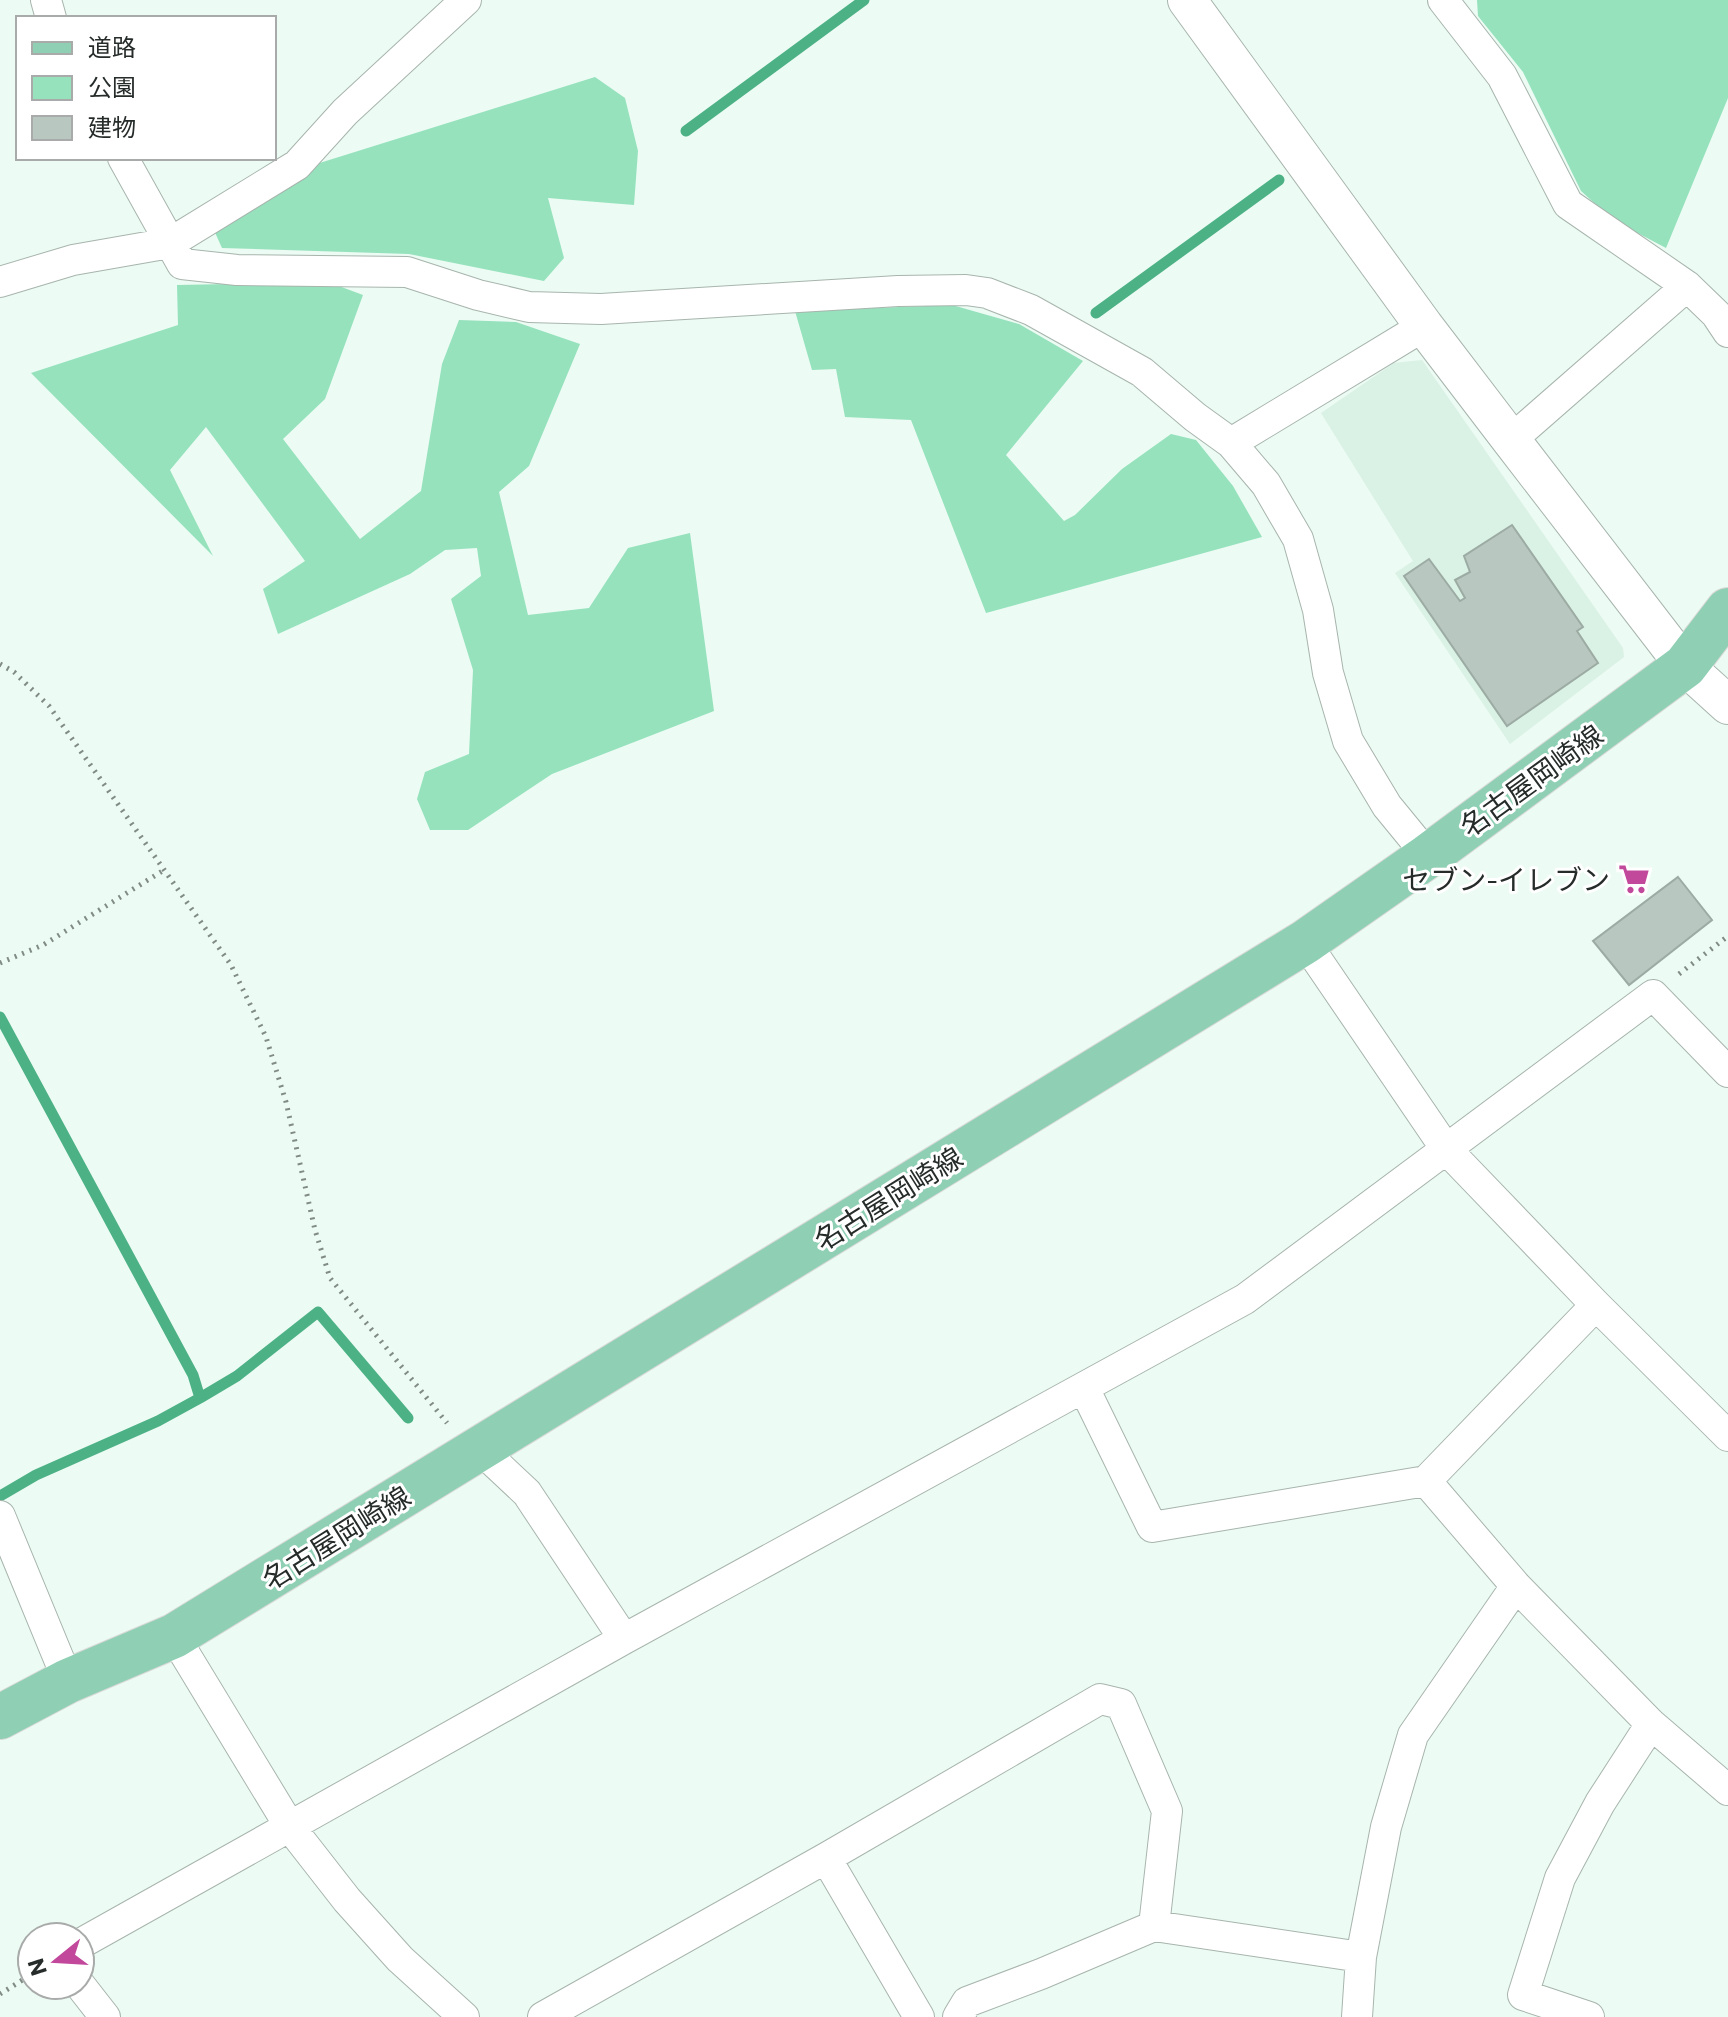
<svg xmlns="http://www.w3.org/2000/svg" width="1728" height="2017" viewBox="0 0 1728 2017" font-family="Commissioner,'Noto Sans JP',sans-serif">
<rect width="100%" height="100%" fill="#ecfbf3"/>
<!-- built -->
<path fill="#daf1e5" d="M1422,360L1623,648L1624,657L1510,744L1395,573L1413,561L1321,413L1394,363Z"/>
<!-- green -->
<path fill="#95e2bd" d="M1477,0H1728V98L1666,248L1613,220L1581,191L1523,72L1478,16Z
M595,77L625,98L638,151L634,205L548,198L564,258L544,281L409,254L222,248L213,228L310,166Z
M328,282L363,295L325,399L283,439L360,539L421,491L442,364L459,320L516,322L580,344L529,466L499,492L528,615L589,608L628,548L690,533L714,711L552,774L468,830H430L417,799L425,772L469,754L473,670L451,599L481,576L477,548L445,550L410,574L278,634L263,589L305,561L206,427L170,470L213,556L31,373L178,325L177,285Z
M952,305L1019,324L1083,361L1006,455L1064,521L1075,515L1122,469L1171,434L1196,440L1233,486L1262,537L986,613L911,420L845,417L836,369L812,370L795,311Z"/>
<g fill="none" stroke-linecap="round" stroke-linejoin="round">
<!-- stream -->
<path stroke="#4db186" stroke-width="11" d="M686,131L864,0
M1096,313L1279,180
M0,1017L193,1375L200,1398
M0,1496L36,1475L158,1421L200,1398L237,1376L318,1312L408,1418"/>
</g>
<!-- building -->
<path fill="#b8c7bf" stroke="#9caba3" stroke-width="2" d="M1512,525L1583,627L1577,631L1598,663L1507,726L1404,576L1429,559L1460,601L1465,598L1455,580L1470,572L1464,556Z
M1678,877L1712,920L1629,985L1593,941Z"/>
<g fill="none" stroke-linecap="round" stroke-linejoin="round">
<defs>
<path id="minor" d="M46,0L51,18
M1443,0L1502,76L1568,204L1687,286L1716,314L1728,332
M123,158L182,264L237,270L407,272L478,295L529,307L601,309L898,291L966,290L987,293L1031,310L1142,372L1195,417L1231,443L1266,484L1298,539L1318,610L1328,673L1348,741L1387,806L1428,856
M0,282L73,260L170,243L297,165L345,112L466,0
M1511,440L1687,286
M1231,443L1424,326
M1305,942L1446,1149L1596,1305L1728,1436
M1084,1388L1152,1527L1426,1481L1596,1305
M478,1447L527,1493L624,1639
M1426,1481L1516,1586L1651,1724L1728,1790
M0,1516L68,1681
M174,1636L290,1827L347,1900L400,1959L464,2017
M826,1858L919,2017
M80,1944L624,1639L1245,1299L1653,995L1728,1072
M80,1985L105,2017
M543,2017L826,1858L1100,1699L1121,1704L1167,1811L1154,1926
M958,2017L967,2002L1041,1974L1154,1926L1361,1957
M1357,2017L1361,1957L1386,1827L1413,1735L1516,1586
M1589,2017L1523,1995L1560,1878L1600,1803L1651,1724"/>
<path id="tertiary" d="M1187,0L1424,326L1511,440L1685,666L1728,705"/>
<path id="primary" d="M0,1717L68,1681L174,1636L1305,942L1428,856L1685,666L1728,610"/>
</defs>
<!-- minor casing -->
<use href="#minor" stroke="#a7b5ad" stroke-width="32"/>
<!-- tertiary casing -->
<use href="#tertiary" stroke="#a7b5ad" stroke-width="40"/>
<!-- primary casing -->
<use href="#primary" stroke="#d8d9d8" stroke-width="46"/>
<!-- path -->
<path stroke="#818b86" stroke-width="5" stroke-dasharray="2 6" stroke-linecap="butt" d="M0,664L14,672L49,706L231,965L266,1037L286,1102L315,1230L330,1278L447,1423
M0,963L43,945L164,870
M1679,974L1728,936
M0,1994L32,1974"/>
<!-- minor -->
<use href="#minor" stroke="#fff" stroke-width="30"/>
<!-- tertiary -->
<use href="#tertiary" stroke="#fff" stroke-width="38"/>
<!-- primary -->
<use href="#primary" stroke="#8fcfb4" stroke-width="44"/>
</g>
<!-- icons -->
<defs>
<symbol id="supermarket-bare" viewBox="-9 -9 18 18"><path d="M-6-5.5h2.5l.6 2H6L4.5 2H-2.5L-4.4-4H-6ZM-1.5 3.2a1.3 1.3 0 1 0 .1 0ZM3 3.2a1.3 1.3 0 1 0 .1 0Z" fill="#c2489b" stroke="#fff" stroke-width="2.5" paint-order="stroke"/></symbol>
</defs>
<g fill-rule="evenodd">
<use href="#supermarket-bare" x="1612" y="857" width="44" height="44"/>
</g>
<g text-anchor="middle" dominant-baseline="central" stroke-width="6" stroke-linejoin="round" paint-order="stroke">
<!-- street labels -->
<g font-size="28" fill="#262c29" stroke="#fff">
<text transform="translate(1531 780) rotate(-36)">名古屋岡崎線</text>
<text transform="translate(888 1198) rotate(-32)">名古屋岡崎線</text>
<text transform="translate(336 1537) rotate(-32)">名古屋岡崎線</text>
</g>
<!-- poi labels -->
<g font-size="28" fill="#262c29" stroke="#fff" text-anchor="end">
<text x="1610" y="879">セブン-イレブン</text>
</g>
</g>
<!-- legend -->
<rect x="16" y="16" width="260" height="144" fill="#ffffff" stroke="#a8aba9" stroke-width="2"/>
<rect x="32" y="42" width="40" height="12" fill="#8fcfb4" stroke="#a8aba9" stroke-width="2"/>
<text x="88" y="56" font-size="24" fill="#262c29">道路</text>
<rect x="32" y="76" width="40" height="24" fill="#95e2bd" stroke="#a8aba9" stroke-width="2"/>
<text x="88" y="96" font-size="24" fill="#262c29">公園</text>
<rect x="32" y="116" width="40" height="24" fill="#b8c7bf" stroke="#a8aba9" stroke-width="2"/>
<text x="88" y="136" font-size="24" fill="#262c29">建物</text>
<!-- north arrow -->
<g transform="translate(56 1961) rotate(252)"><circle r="38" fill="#ffffff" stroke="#a8aba9" stroke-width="2"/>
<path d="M0-6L14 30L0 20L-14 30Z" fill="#c2489b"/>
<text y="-12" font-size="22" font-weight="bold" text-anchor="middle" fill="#262c29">N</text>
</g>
</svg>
